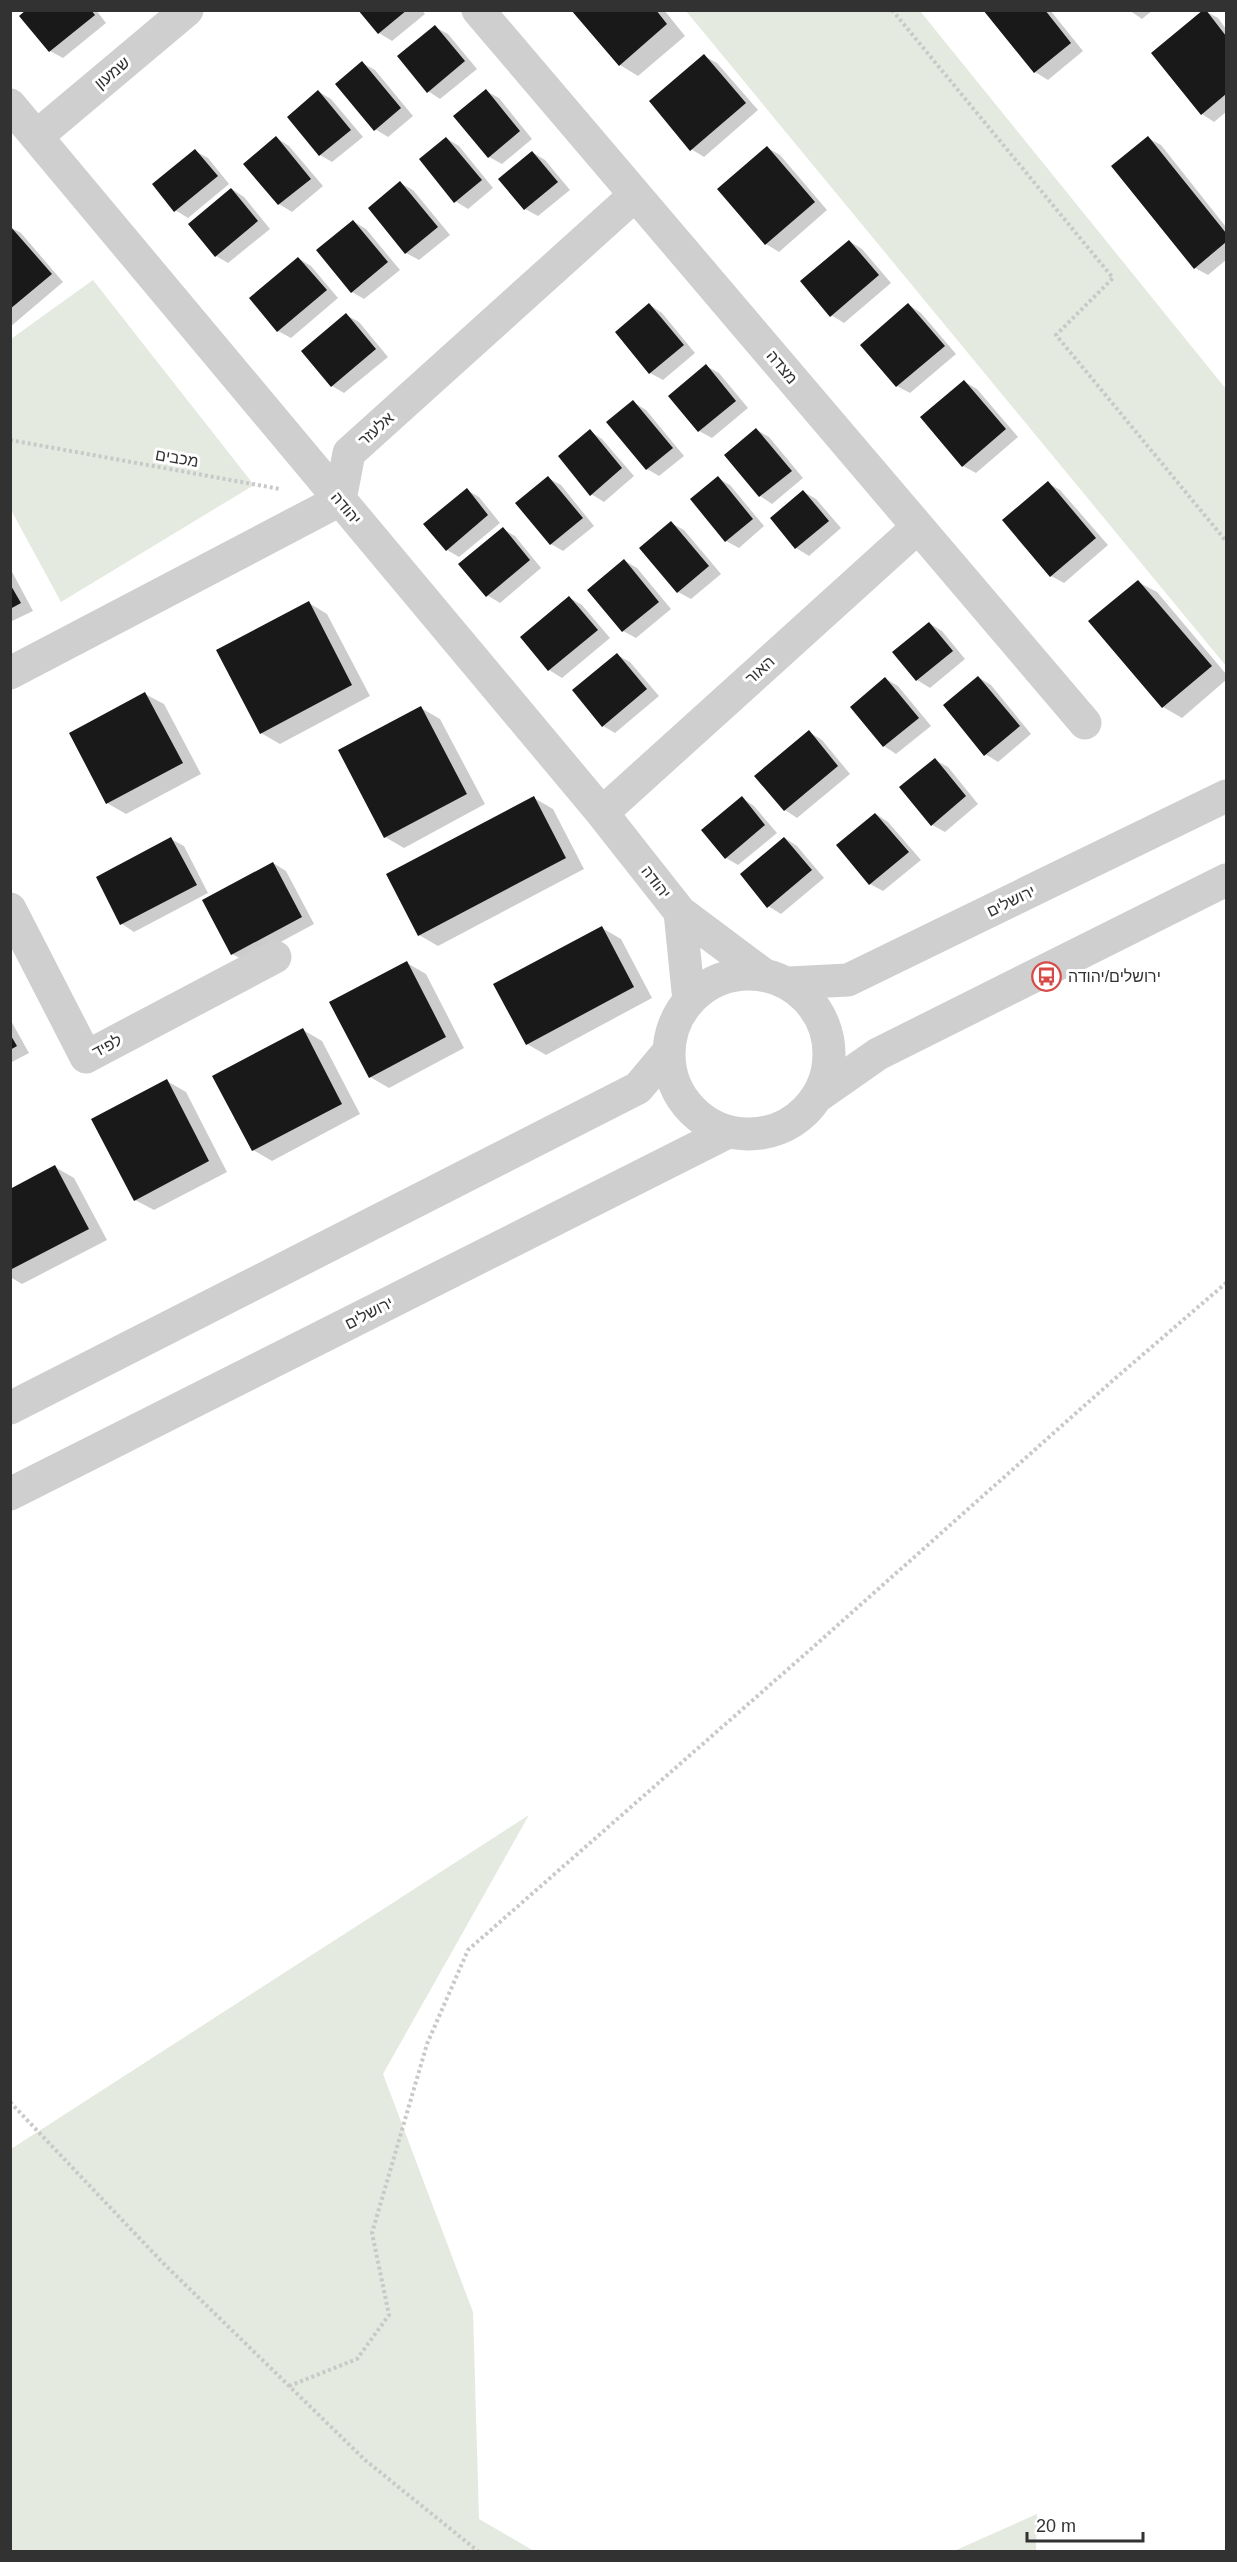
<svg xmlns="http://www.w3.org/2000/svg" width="1237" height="2562" viewBox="0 0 1237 2562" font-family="Helvetica,'Noto Sans Hebrew',sans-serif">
<rect width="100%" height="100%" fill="#fff"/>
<!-- green -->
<path fill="#e4eadf" d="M686,11H920L1226,389V666Z
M93,280L254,485L61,602L11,510V339Z
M529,1815L383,2074L473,2312L479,2519L534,2551H11V2149Z
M1037,2514L1036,2551H954Z"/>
<!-- shadow -->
<path fill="#0003" d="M29,10H96L106,23L63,58L50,51Z
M360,10H422L425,14L392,41L379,33Z
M573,10H664L685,36L638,76L620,65Z
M985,10H1050L1083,51L1048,80L1035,72Z
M1129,10H1153L1142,19Z
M1205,11L1218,18L1226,29V112L1214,122L1202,114Z
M435,27L448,34L477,69L440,99L428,91Z
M704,56L717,63L758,110L704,157L691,149Z
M362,63L375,70L413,116L388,137L375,129Z
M486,91L499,98L532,139L502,164L489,157L455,116Z
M319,92L331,99L363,137L332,162L320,155Z
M277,138L289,146L323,186L292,212L279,204L245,164Z
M446,138L459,146L493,188L468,209L455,201Z
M1148,138L1161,145L1226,227V260L1208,275L1195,268Z
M768,148L780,155L827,210L779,252L766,244Z
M195,151L208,158L229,184L188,218L175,210Z
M532,152L545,160L570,190L538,216L525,209Z
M400,183L413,190L450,235L419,260L406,253Z
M232,189L244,197L270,229L228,263L216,256Z
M353,221L366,229L400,270L364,299L352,292Z
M10,227L21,233L63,282L10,327Z
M849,241L862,249L891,283L844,323L831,315Z
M298,258L311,266L338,298L291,338L278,331Z
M650,305L662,313L695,353L663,380L650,373Z
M909,305L921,313L956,354L910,393L897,386L862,345Z
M346,315L359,322L388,357L344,393L332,386Z
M706,366L719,373L748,408L712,438L699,431Z
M965,382L977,389L1018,437L976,473L963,466Z
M633,402L646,410L684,456L659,476L647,469Z
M757,430L769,437L803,478L772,504L760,496Z
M590,431L602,439L634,476L604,502L591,494Z
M548,478L561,485L594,526L563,551L551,544Z
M718,478L730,485L764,526L739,548L726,541Z
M1048,483L1060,490L1108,545L1064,583L1051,576Z
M467,490L479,497L500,523L459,557L447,550Z
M804,492L816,499L841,528L809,556L796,548L772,518Z
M671,523L684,530L721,574L691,599L678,592Z
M503,529L515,536L541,568L500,603L487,595Z
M625,561L637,568L671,609L636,638L623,631Z
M10,568L33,611L10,622Z
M1138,582L1157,592L1226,674V680L1182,718L1163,707Z
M570,598L582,605L610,638L562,678L549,670L522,637Z
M309,603L327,614L370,696L280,744L261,733Z
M929,623L942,631L965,659L930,688L917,680L894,652Z
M617,655L630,662L659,696L615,733L603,726Z
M978,677L991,685L1031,734L998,762L985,754Z
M886,679L898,686L931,726L896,754L884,746Z
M145,694L164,704L201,774L126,814L107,803Z
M421,708L440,719L485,804L404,848L385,837Z
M809,732L822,740L850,774L797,818L785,810Z
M935,760L948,767L978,804L945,832L932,825Z
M534,798L553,809L584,869L438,946L419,935Z
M742,798L754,806L777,833L738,865L726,858Z
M876,814L888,822L921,860L883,891L870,884Z
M785,838L797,846L824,878L781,914L768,906Z
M171,839L184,846L208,893L134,932L122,924L98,878Z
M273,863L286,871L314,924L245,961L232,954Z
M602,928L621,939L652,998L546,1055L527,1044Z
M407,963L426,974L464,1048L389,1088L370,1077Z
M10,1019L29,1053L10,1063Z
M303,1030L322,1041L360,1114L272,1161L253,1150Z
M167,1081L186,1092L227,1172L154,1210L135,1200Z
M55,1167L74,1178L107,1240L22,1284L10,1277V1191Z"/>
<!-- building -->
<path fill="#191919" d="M26,10H91L95,15L49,52L19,16Z
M358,10H407L378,34Z
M571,10H656L667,24L619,66Z
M983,10H1045L1071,43L1034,73Z
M1203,10H1206L1226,36V94L1201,115L1151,53Z
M435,25L465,61L427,93L397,56Z
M704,54L746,103L690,151L649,101Z
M362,61L401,108L374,131L335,84Z
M486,89L520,131L488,158L453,116Z
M318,90L351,130L319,156L287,117Z
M276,136L311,179L278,205L243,164Z
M1148,136L1226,233V242L1194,269L1111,166Z
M446,137L482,180L454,203L419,159Z
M767,146L815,202L765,245L717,189Z
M195,149L218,176L174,212L152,184Z
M532,151L558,182L524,210L498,179Z
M400,181L438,227L405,254L368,208Z
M231,188L258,221L215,257L188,224Z
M353,220L388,262L351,293L316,250Z
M10,226L52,274L10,309Z
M849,240L879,275L830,317L800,281Z
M298,257L327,290L277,332L249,298Z
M649,303L684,345L649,374L615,332Z
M908,303L945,346L896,387L860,345Z
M346,313L376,349L331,387L301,351Z
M706,364L736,401L698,432L668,396Z
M964,380L1006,429L962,467L920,417Z
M633,400L673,448L646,470L606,422Z
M756,428L792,471L759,497L724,455Z
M590,429L622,468L590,496L558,456Z
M548,476L583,518L550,545L515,503Z
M718,476L753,519L725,542L690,499Z
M1048,481L1096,538L1050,577L1002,520Z
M467,488L488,515L446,551L423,524Z
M803,490L829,521L795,549L770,518Z
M671,521L709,566L677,593L639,548Z
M503,527L530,560L486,597L458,564Z
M624,559L659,602L622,632L587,590Z
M1138,580L1212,666L1162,708L1088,621Z
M10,584L21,603L10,609Z
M569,596L598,630L548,671L520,637Z
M309,601L352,685L260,734L216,650Z
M929,622L953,651L916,681L892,652Z
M617,653L647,689L602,727L572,690Z
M978,676L1020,726L984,756L943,705Z
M885,677L919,718L883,747L850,707Z
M145,692L183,763L106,804L69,733Z
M421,706L467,794L384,838L338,750Z
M809,730L838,766L784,811L754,776Z
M935,758L966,796L931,826L899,787Z
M534,796L566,858L418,936L386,874Z
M742,796L765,825L725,859L701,830Z
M875,813L909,852L869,885L836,845Z
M171,837L197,885L120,925L96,877Z
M784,837L812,870L767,908L740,874Z
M273,862L302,917L231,955L202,900Z
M602,926L634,987L526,1045L493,984Z
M407,961L446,1037L369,1078L329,1002Z
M303,1028L342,1104L252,1151L212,1076Z
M10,1034L17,1046L10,1050Z
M167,1079L209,1161L134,1201L91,1119Z
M55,1165L89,1229L10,1270V1189Z"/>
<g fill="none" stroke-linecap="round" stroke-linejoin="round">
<!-- path -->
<path stroke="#c9c9c9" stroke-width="4" stroke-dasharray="3 3" stroke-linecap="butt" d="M892,10L1113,278L1056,335L1226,541
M10,440L280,489
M10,2102L163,2263L365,2460L479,2552
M289,2386L357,2359L389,2315L372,2233L427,2044L468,1950L803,1656L1111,1382L1226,1283"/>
<!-- minor -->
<path stroke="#cfcfcf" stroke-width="33" d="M478,10L1085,723
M10,105L602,813L680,912L763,974
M37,136L187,10
M10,673L340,500L349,453L635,195
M602,813L918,527
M10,909L86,1057L275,957
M680,912L689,1001"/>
<!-- tertiary -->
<path stroke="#cfcfcf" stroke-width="33" d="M669 1054a80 80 0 1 1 160 0a80 80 0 1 1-160 0Z
M789,983L848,980L1226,796
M818,1096L878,1054L1226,880
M10,1408L638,1088L669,1051
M10,1494L728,1132"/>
</g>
<!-- icons -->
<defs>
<symbol id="bus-ring" viewBox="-11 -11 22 22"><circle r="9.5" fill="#fff" stroke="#d64a47" stroke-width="1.5"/><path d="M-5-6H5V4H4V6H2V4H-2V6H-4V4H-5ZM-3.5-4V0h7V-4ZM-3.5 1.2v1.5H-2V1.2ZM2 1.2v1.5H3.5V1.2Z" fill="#d64a47"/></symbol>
</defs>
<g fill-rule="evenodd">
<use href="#bus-ring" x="1030" y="960" width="33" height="33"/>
</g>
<g text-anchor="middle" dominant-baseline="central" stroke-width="6" stroke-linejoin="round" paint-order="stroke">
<!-- street labels -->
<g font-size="16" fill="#323232" stroke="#fff">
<text transform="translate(112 73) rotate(-40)">שמעון</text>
<text transform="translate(782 367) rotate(50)">מצדה</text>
<text transform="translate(376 429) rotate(-42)">אלעזר</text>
<text transform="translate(177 458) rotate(10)">מכבים</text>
<text transform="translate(346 508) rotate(50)">יהודה</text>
<text transform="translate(760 670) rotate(-42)">האור</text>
<text transform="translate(656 882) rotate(52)">יהודה</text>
<text transform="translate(1011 901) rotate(-26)">ירושלים</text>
<text transform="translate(107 1046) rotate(-28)">לפיד</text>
<text transform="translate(369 1313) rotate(-27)">ירושלים</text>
</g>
<!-- poi labels -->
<g font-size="16" fill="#323232" stroke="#fff" text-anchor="start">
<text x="1068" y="976">ירושלים/יהודה</text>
</g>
</g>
<!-- border -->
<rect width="1237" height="2562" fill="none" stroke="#323232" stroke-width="24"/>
<!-- scale -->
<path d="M1027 2532v9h116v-9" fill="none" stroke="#323232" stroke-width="3"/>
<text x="1036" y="2532" font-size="18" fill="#323232" stroke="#ffffff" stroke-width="4.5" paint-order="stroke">20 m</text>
</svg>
